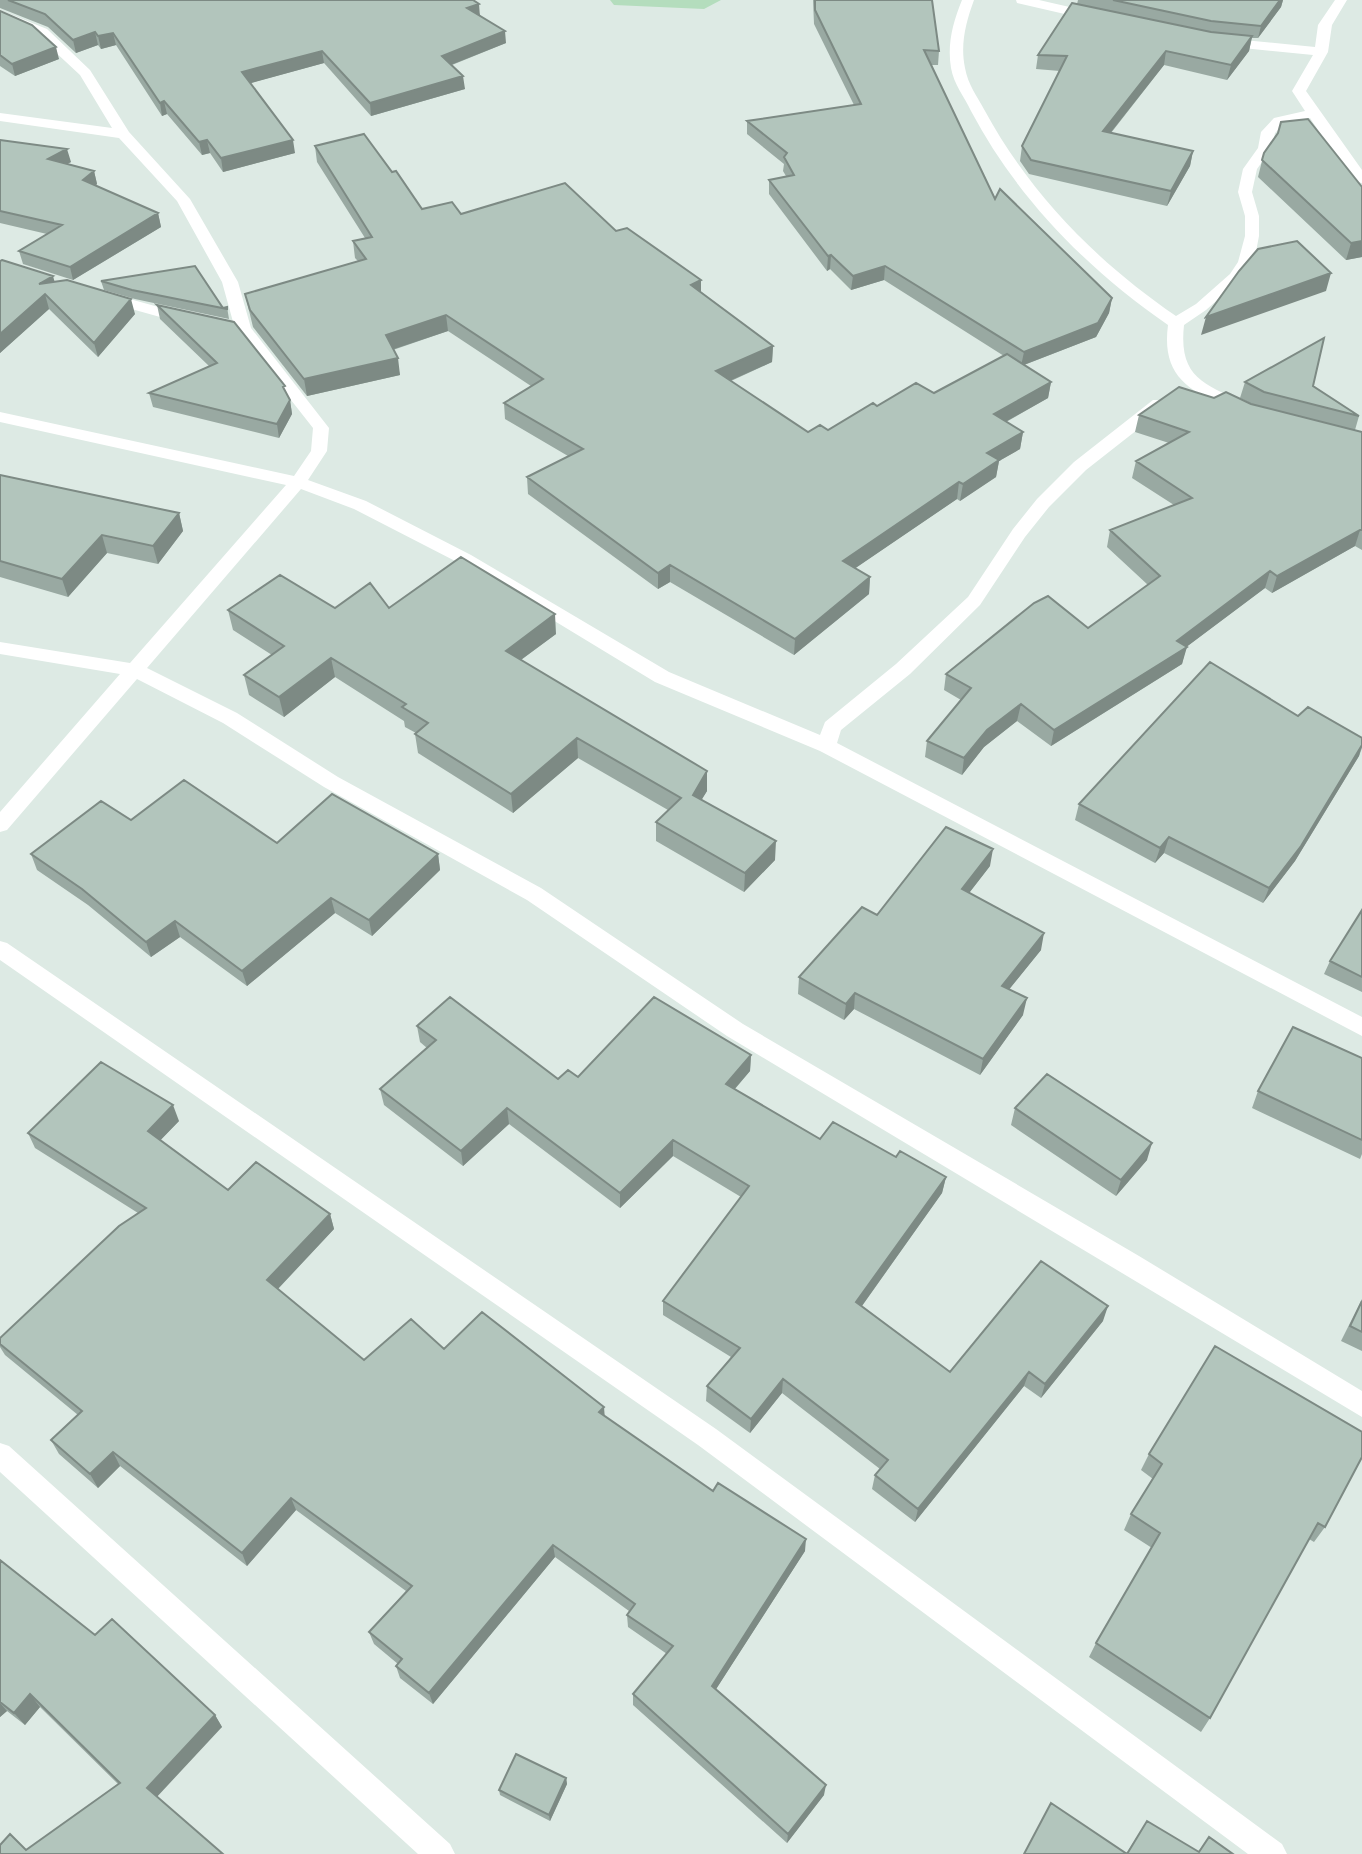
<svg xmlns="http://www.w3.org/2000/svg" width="1362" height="1854" viewBox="0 0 1362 1854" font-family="Overpass,sans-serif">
<rect width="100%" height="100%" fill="#ddeae4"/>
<!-- green -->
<path fill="#b4ddbd" d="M610,0H721L704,9L614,5Z"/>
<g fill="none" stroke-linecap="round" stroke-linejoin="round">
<!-- minor -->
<path fill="#fff" fill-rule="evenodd" d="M962,0H974C966,22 960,44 965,68C968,85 977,96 985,111C1030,194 1098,263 1176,316L1196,304L1230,274L1238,262L1245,236V216L1238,192L1243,169L1258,148L1261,132L1274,118L1305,111L1292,91L1313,55L1223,46L1216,42L1223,38L1315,47L1318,25L1335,0H1347L1332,25L1328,52L1306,91L1362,170V183L1357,182L1336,157L1310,118L1284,124L1275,133L1272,148L1257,169L1252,192L1259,216V236L1254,262L1240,280L1206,310L1184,325C1178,380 1207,384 1248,405L1250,409L1248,413C1238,415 1231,410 1222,405C1183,388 1162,371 1168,325C1087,269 1017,198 971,111C964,96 954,85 951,68C947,44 953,22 962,0Z
M1016,0H1039L1100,14L1102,17L1095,21L1017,3Z
M0,10L47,29L90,70L129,132L190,199L238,282L251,328L329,428L327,451L308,480L366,501L471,555L669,672L820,735L825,722L896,664L968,597L1013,529L1037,499L1074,462L1153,400H1165L1167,404L1165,408L1086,470L1049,507L1025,537L980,605L910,674L841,730L837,743L1362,1017V1036L820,751L655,682L459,563L354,509L301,489L147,668L237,713L338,777L541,888L743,1024L1139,1256L1362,1391V1417L727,1036L527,900L324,787L223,723L137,679L7,830L0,832V812L120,674L0,654V642L130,663L286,485L0,422V412L294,476L311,451L313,428L235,329L222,282L177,201L119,138L0,121V113L112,128L80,75L37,35L0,19Z
M108,293L191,316L193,319L185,324L103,301L100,298Z
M0,941L7,943L716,1429L1282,1844L1287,1854H1248L698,1445L0,960Z
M0,1443L9,1446L450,1844L455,1854H418L0,1472Z"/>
</g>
<!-- wall -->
<path fill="#99a9a2" d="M0,0H473L480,15L506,43L452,65L465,89L371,116L324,63L250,83L295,153L223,172L210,153L202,155L167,114L162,116L116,45L101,49L98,45L76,53L48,27L0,8Z
M813,0H932L939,51L938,65H931L995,199L1112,298L1109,313L1096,337L1024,365L1051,382L1048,398L1006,422L1023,432L1020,449L999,461L996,477L960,501L957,499L855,568L870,577L869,594L794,655L670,582L658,589L528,494L527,477L568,456L505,419L504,403L531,386L448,331L393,350L400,375L307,396L253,327L245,294L358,261L355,258L353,241L365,238L317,162L315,146L392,172L422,209L616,231L701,292L773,346L772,362L731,381L808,432L828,430L877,406L934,393L1004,356L884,280L851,290L830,269L827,271L769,194V180L786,176L783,171L784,164L747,134V121L854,105L814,24Z
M1078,0H1283L1281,7L1258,38H1252L1249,51L1227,80L1164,65L1111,133L1193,151L1190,166L1167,206L1029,174L1020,161L1022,146L1060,71L1036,69L1038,55L1077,4Z
M0,11L59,59L15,76L0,66Z
M1278,133L1362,257L1346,260L1258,177L1264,153Z
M0,140L71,162L67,164L94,171L97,184L95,186L158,213L161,227L73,280L23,264L19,251L47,234L0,223Z
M0,261L55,282L135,314L98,357L49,309L0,353Z
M101,281L223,308L227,307L229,319L135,299L104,290Z
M157,305L286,393L290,400L292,414L279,438L153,407L149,393L209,366L160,319Z
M1245,382L1313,386L1359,416L1355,430L1362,432V550L1355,546L1272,593L1265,588L1186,647L1182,664L1051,746L1017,721L984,747L962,775L925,757L927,741L961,700L944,690L946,674L1088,628L1148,585L1107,547L1110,530L1174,505L1132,478L1136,461L1169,443L1135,432L1139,415L1214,398L1254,405L1240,398Z
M0,475L179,513L183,531L158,564L107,553L68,597L0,577Z
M389,608L556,634L521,660L707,771V791L701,800L775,860L744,892L656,841V822L668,810L578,758L513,813L418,753L415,734L416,733L405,727L404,721L335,677L284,717L249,695L244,675L272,655L233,630L228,610Z
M1298,716L1362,738V748L1359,756L1295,861L1263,903L1164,853L1155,863L1075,820L1079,804Z
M131,820L277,843L438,854L440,870L372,936L335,913L247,986L180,937L151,957L88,905L37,870L31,854Z
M990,866L969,893L1041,950L1009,989L1023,1015L980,1075L854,1009L844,1020L798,994L799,977L877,915Z
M1362,910V992L1324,974L1330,961Z
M417,1026L558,1079L751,1055L750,1071L735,1089L820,1139L896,1157L946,1177L942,1193L862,1306L950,1372L1103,1321L1041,1398L1024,1386L915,1522L872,1489L875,1475L880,1469L782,1393L750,1433L706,1401L707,1386L731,1357L663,1315V1301L741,1197L673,1156L620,1208L509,1124L463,1166L384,1105L380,1089L427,1048L420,1042Z
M1362,1058V1154L1360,1159L1252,1108L1258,1091Z
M1015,1108L1147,1160L1116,1196L1011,1125Z
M179,1121L160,1140L228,1190L330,1214L334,1229L278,1289L364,1360L444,1349L604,1407V1416L713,1491L805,1551L716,1689L824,1795L787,1843L633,1705V1694L667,1654L628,1627L627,1615L629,1611L555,1557L433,1704L400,1678L396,1666L398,1664L374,1644L369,1632L406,1591L296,1510L247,1566L120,1466L98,1488L59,1454L51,1440L78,1415L5,1355L0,1347V1338L138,1213L35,1148L28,1133Z
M1362,1299V1351L1341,1341Z
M1215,1346L1325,1527L1314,1542L1309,1539L1210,1718L1201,1732L1089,1657L1096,1643L1152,1548L1124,1530L1131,1514L1153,1479L1141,1470L1149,1454Z
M0,1560L95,1635L215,1715L222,1727L26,1850L118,1784L40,1707L25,1725L7,1711L0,1717Z
M566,1778L567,1784L550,1821L500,1795L499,1790Z
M1147,1821L1198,1852L1209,1837L1233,1854H1126Z"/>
<!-- shaded-wall -->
<path fill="#7d8a84" d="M1280,0H1283L1281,7L1258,38L1261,26Z
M479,4L480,17L467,8Z
M505,31L506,43L443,68L442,56Z
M95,32L98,45L76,53L73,40Z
M113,33L116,45L101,49L98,36Z
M1252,36L1249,51L1227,80L1231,65Z
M56,47L59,59L15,76L12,64Z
M322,51L324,63L244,85L242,72Z
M1166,51L1164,65L1100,146L1103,131Z
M463,76L465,89L371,116L370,103Z
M164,101L167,114L162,116L160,103Z
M207,140L210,153L202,155L199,142Z
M293,140L295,153L223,172L221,158Z
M67,149L71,162L51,172L48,159Z
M1193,151L1190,166L1167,206L1171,191Z
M94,171L97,184L86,193L83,180Z
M158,213L161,227L73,280L70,267Z
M1362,241V257L1346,260L1351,243Z
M831,255L830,269L827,271L828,256Z
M885,266L884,280L851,290L853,276Z
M1331,273L1326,291L1201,335L1206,317Z
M53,276L57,290L45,294L49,309L0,353V334L39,284Z
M701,280V297L691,285Z
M1112,298L1109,313L1096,337L1021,366L1024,352Z
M131,299L135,314L98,357L94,343Z
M446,315L448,331L388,351L386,335Z
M773,346L772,362L716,387V371Z
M398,358L400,375L307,396L304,379Z
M1051,382L1048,398L991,430L994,414Z
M290,400L292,414L279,438L277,424Z
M1023,432L1020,449L999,461L996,477L960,501L963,484L987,453Z
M959,482L957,499L841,578L843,561Z
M179,513L183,531L158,564L153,546Z
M1360,530L1355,546L1272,593L1277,576Z
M102,535L107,553L68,597L62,579Z
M670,565V582L658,589V573Z
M1270,571L1265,588L1181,651L1187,647L1182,664L1051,746L1054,730L1177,641Z
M870,577L869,594L794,655L795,639Z
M555,614L556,634L507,670L506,651Z
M331,658L335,677L284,717L279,697Z
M1021,704L1017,721L984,747L962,775L964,758L987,730Z
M577,738L578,758L513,813L511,794Z
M1362,745L1359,756L1295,861L1263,903L1269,888Z
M707,771V791L693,814V795Z
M1169,837L1164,853L1155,863L1160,848Z
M776,841L775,860L744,892L745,873Z
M993,849L990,866L959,906L962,889Z
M438,854L440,870L372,936L369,920Z
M331,898L335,913L247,986L242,971Z
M175,921L180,937L151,957L146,942Z
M1044,933L1041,950L999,1002L1002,986Z
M855,993L854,1009L844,1020L846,1004Z
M1027,998L1023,1015L980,1075L983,1059Z
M751,1055L750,1071L725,1100L726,1084Z
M173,1105L179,1121L154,1147L148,1131Z
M507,1108L509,1124L463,1166L461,1151Z
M673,1140V1156L620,1208V1193Z
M1152,1143L1147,1160L1116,1196L1121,1180Z
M946,1177L942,1193L854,1317L856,1302Z
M330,1214L334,1229L272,1295L267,1280Z
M1108,1306L1103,1321L1041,1398L1045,1384Z
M1029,1372L1024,1386L915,1522L918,1509Z
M783,1379L782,1393L750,1433L751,1419Z
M604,1407L605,1420L599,1412Z
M113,1452L120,1466L98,1488L90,1474Z
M291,1498L296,1510L247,1566L242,1553Z
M806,1539L805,1551L711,1697L712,1686Z
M553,1545L555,1557L433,1704L429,1693Z
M30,1694L40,1707L25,1725L14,1713Z
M0,1703L7,1711L0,1717Z
M215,1715L222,1727L155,1799L147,1788Z
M566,1778L567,1784L550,1821L549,1815Z
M826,1785L824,1795L787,1843L788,1834Z"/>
<!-- building -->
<path fill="#b2c5bc" stroke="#7d8a84" stroke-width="2" d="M8,0H473L479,4L467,8L505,31L442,56L463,76L370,103L322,51L242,72L293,140L221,158L207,140L199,142L164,101L160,103L113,33L98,36L95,32L73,40L45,14Z
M815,0H932L939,51L924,50L995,199L1000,189L1112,298L1098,323L1024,352L885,266L853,276L831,255L828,256L769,180L794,175L784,157L787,153L747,121L861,104L815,10Z
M1113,0H1280L1261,26L1211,21Z
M1072,3L1211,32L1252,36L1231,65L1166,51L1103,131L1193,151L1171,191L1031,160L1022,146L1067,56L1038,55Z
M0,11L32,25L56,47L12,64L0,55Z
M1308,119L1362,187V241L1351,243L1262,160L1264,153L1278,133L1281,122Z
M364,134L392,172L396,171L422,209L452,202L461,214L565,183L616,231L627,228L701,280L691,285L773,346L716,371L808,432L820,425L828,430L873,403L877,406L916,383L934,393L1007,354L1051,382L994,414L1023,432L987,453L999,460L963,484L959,482L843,561L870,577L795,639L670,565L658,573L527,477L583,449L504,403L543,379L446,315L386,335L398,358L304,379L250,310L245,294L366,259L353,241L372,237L315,146Z
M0,140L67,149L48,159L94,171L83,180L158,213L70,267L19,251L62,225L0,211Z
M1297,241L1331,273L1206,317L1239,271L1258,249Z
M2,260L53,276L39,284L67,280L131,299L94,343L45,294L0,334V261Z
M195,266L223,308L227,307V309L132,290L101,281Z
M157,305L234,322L285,386L283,387L290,400L277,424L149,393L217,363Z
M1324,338L1313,386L1359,416L1264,392L1245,382Z
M1179,387L1214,398L1226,392L1251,404L1362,432V530H1360L1277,576L1270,571L1177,641L1187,647L1054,730L1021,704L987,730L964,758L927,741L971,688L946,674L1034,603L1048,596L1088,628L1160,576L1110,530L1192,498L1136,461L1189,432L1139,415Z
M0,475L179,513L153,546L102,535L62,579L0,561Z
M461,557L555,614L506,651L707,771L693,795L776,841L745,873L656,822L681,798L577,738L511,794L415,734L428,723L402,707L406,704L331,658L279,697L244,675L284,646L228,610L280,575L335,608L370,583L389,608Z
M1210,662L1298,716L1308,707L1362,738V745L1301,846L1269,888L1169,837L1160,848L1079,804Z
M184,780L277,843L332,794L438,854L369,920L331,898L242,971L175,921L146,942L82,889L31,854L101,801L131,820Z
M946,827L993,849L962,889L1044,933L1002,986L1027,998L983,1059L855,993L846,1004L799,977L862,907L877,915Z
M1362,910V977L1330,961Z
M450,997L558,1079L568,1070L578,1077L654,997L751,1055L726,1084L820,1139L833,1122L896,1157L900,1151L946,1177L856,1302L950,1372L1041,1261L1108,1306L1045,1384L1029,1372L918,1509L875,1475L888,1460L783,1379L751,1419L707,1386L740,1348L663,1301L749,1186L673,1140L620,1193L507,1108L461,1151L380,1089L436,1040L417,1026Z
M1293,1027L1362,1058V1140L1258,1091Z
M101,1062L173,1105L148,1131L228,1190L256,1162L330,1214L267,1280L364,1360L411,1319L444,1349L482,1312L604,1407L599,1412L713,1491L718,1483L806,1539L712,1686L826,1785L788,1834L633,1694L673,1646L627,1615L635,1604L553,1545L429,1693L396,1666L402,1659L369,1632L412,1586L291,1498L242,1553L113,1452L90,1474L51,1440L82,1411L0,1344V1338L119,1226L146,1208L28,1133Z
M1047,1074L1152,1143L1121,1180L1015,1108Z
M1362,1301V1332L1350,1326Z
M1215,1346L1362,1432V1457L1325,1527L1318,1523L1210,1718L1096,1643L1160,1533L1131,1514L1162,1464L1149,1454Z
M0,1560L95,1635L112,1619L215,1715L147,1788L223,1854H0V1845L10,1834L26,1850L120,1783L30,1694L14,1713L0,1702Z
M516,1754L566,1778L549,1815L499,1790Z
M1051,1803L1127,1854H1024Z
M1147,1821L1199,1852L1209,1837L1233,1854H1127Z"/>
</svg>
